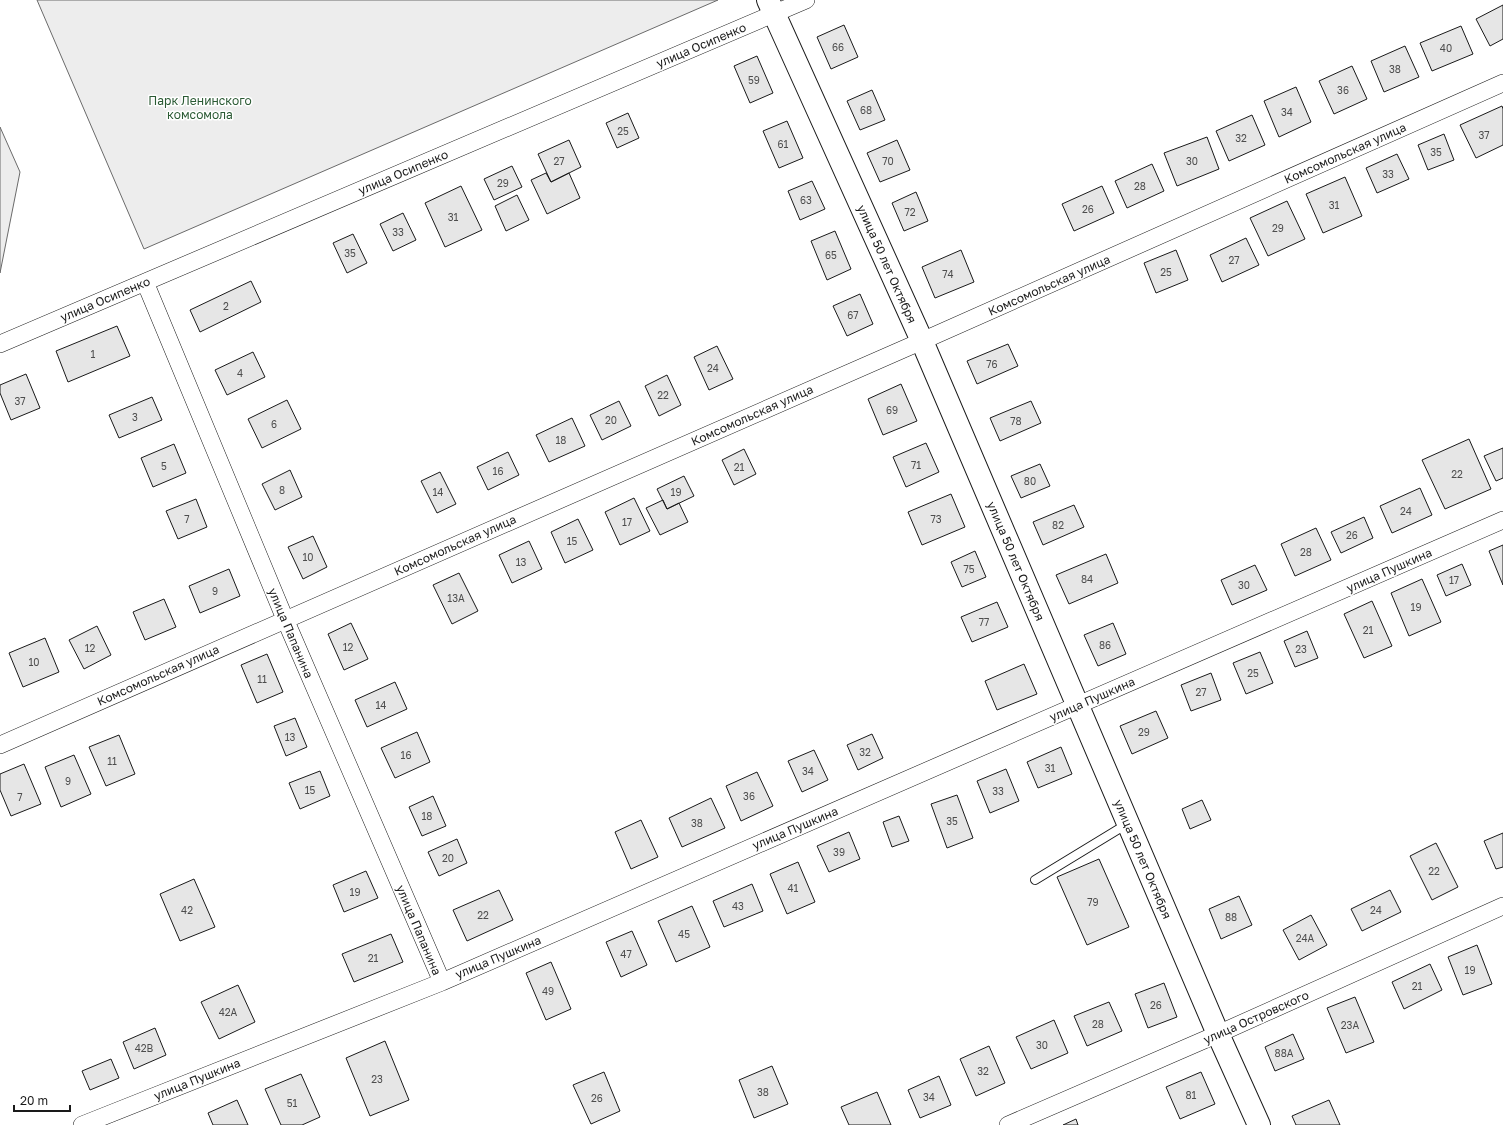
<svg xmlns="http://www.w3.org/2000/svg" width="1503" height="1125" viewBox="0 0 1503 1125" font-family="'Golos Text',sans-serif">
<rect width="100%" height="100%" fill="#fff"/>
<!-- built -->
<path fill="#ededed" stroke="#6a6a6a" d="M37,0H718L144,249Z
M0,127L20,172L0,273Z"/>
<!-- building -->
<path fill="#e6e6e6" stroke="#1a1a1a" d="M1503,5V39L1490,46L1476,19Z
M844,25L858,57L831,69L817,37Z
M1461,26L1473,54L1432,71L1420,43Z
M1405,46L1419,77L1384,92L1371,61Z
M757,56L773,93L750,103L734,66Z
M1352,66L1367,99L1334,114L1319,81Z
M1296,87L1311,122L1279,137L1264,101Z
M872,90L885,120L860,130L847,101Z
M1502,106L1503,109V145L1476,158L1460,125Z
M628,113L639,138L617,148L606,123Z
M1252,115L1265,145L1229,161L1216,131Z
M787,121L803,158L779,168L763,131Z
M1444,134L1454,160L1428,170L1418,145Z
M1207,137L1219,169L1177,186L1164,153Z
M569,140L581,167L551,182L538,154Z
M897,140L910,170L880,182L867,153Z
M1397,154L1409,179L1377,193L1366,168Z
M1152,164L1164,191L1127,208L1115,181Z
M512,166L522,187L494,200L484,179Z
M546,173L551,182L569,173L580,198L547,214L531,180Z
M1345,177L1362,216L1323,233L1306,194Z
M812,181L825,209L800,220L788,191Z
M461,186L482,230L445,247L425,203Z
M1102,186L1114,213L1074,231L1062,204Z
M916,192L928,221L904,231L892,203Z
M517,195L529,220L506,231L495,206Z
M1287,201L1305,239L1268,256L1250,218Z
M403,213L416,240L393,251L380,224Z
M835,231L851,269L827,280L811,241Z
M353,234L367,263L347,273L333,243Z
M1246,238L1259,265L1222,282L1210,255Z
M961,250L974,282L935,298L922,267Z
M1176,250L1188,280L1156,293L1144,263Z
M251,281L261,302L200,332L190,310Z
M860,294L873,324L847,336L833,306Z
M117,326L130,356L68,382L56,351Z
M1008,344L1018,366L977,384L967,361Z
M717,346L733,379L709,390L694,357Z
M253,352L265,377L227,395L215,370Z
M26,374L40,408L11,420L0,393V385Z
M667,375L681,405L659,416L645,386Z
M901,384L917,421L883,435L868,399Z
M152,397L162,420L119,438L109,415Z
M287,400L301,429L262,448L248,419Z
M619,401L631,426L602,440L590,415Z
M1031,401L1041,423L1000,441L990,418Z
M572,418L585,446L549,462L536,435Z
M1469,439L1491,489L1445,509L1422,460Z
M926,443L939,472L906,487L893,457Z
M174,444L186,473L153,487L141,458Z
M1503,448V478L1496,481L1484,456Z
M744,449L756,474L734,485L722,460Z
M508,452L519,475L488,490L477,467Z
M1040,464L1050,486L1021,498L1011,476Z
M290,470L302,497L275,510L262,484Z
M440,472L456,504L437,513L421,481Z
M684,476L694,496L667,509L657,489Z
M1420,488L1432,515L1392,533L1380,506Z
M951,494L965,527L922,545L908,512Z
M634,498L650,531L620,545L605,512Z
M196,499L207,527L178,539L166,511Z
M663,500L667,509L679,503L688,522L660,535L646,508Z
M1074,505L1084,527L1043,545L1033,522Z
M1364,517L1373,538L1341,553L1331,532Z
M578,519L593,550L565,563L551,532Z
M1316,528L1331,560L1295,576L1281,544Z
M313,536L327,567L303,579L288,547Z
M529,541L542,569L512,583L499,555Z
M1503,545V585L1489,551Z
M975,551L986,577L962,587L951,562Z
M1106,554L1118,583L1069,604L1056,575Z
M1462,564L1471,585L1446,596L1437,575Z
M1255,565L1267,590L1232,605L1221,580Z
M229,569L240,596L200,613L189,586Z
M459,573L478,611L452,624L433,585Z
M1422,579L1441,622L1409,636L1391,593Z
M164,599L176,627L145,640L133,612Z
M1372,601L1392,646L1364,658L1344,614Z
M997,602L1008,627L972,642L961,617Z
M351,623L368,659L344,670L328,634Z
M1113,623L1126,654L1098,666L1084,635Z
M97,626L111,655L84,669L69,640Z
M1307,631L1318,658L1295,667L1284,641Z
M45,638L59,672L23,687L9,653Z
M1260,652L1273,683L1246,694L1233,663Z
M267,654L283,692L257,703L241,665Z
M1024,664L1037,694L997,710L985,681Z
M1211,673L1221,700L1191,711L1181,685Z
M395,682L407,709L367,727L355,700Z
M1156,711L1168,738L1132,754L1120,726Z
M295,718L307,747L286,756L274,726Z
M417,732L430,762L395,778L381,748Z
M872,734L883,758L858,770L847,745Z
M119,735L135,774L106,786L89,747Z
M1061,747L1072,774L1038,788L1027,762Z
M814,750L828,780L802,792L788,761Z
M74,755L91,794L61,807L45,767Z
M24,764L41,804L11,816L0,790V774Z
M1006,769L1019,801L990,813L977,781Z
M320,771L330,796L300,809L289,783Z
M757,772L773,806L741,821L726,786Z
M957,795L973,838L947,848L931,804Z
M433,796L446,826L422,836L409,807Z
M711,798L725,828L682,847L669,818Z
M1202,800L1211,820L1190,829L1182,809Z
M899,816L909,841L892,847L883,822Z
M641,820L658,857L631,869L615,832Z
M849,832L860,859L829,872L817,846Z
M1503,833V867L1496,869L1484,841Z
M457,839L467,863L439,876L428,852Z
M1436,843L1458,887L1432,900L1410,856Z
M1099,859L1129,927L1087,945L1057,877Z
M798,862L815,902L787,914L770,874Z
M366,871L378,898L344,912L333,885Z
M194,879L215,927L180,941L160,894Z
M752,884L763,911L724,927L713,901Z
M499,890L513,920L467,941L453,910Z
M1390,890L1401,912L1362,931L1351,909Z
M1239,896L1252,925L1221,939L1209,909Z
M692,906L710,947L676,962L658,921Z
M1311,915L1327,945L1299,960L1283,930Z
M632,931L647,965L621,977L606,942Z
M391,934L403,962L354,982L342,954Z
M1477,945L1492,984L1463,995L1448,957Z
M551,962L571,1009L546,1020L526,973Z
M1430,964L1442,990L1404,1009L1392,982Z
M1164,983L1177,1017L1148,1028L1135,994Z
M238,985L255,1022L219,1039L201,1002Z
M1355,997L1374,1042L1346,1053L1327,1008Z
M1109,1002L1122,1031L1087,1046L1074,1016Z
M1054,1020L1068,1053L1031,1069L1016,1037Z
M155,1028L166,1055L134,1069L123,1042Z
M1293,1034L1304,1059L1275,1071L1265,1047Z
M385,1041L409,1100L370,1116L346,1058Z
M989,1046L1005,1083L976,1096L960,1059Z
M111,1059L119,1078L90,1090L82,1071Z
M772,1066L788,1104L754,1118L739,1080Z
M604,1072L620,1111L591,1124L573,1085Z
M1201,1072L1215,1104L1180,1119L1166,1087Z
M301,1074L320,1117L302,1125H281L265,1089Z
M939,1076L951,1105L920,1118L908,1090Z
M877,1092L891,1125H849L841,1107Z
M237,1100L248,1125H213L208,1113Z
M1329,1100L1340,1125H1296L1292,1116Z
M1076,1119L1078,1125H1063Z"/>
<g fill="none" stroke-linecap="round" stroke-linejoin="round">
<defs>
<path id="lane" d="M1035,880L1127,824"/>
<path id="street" d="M145,282L285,619L442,982
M0,344L806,0
M0,745L922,341L1503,83
M82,1125L442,982L1503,520
M1008,1125L1218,1034L1503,906"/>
<path id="secondary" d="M768,0L922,341L1218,1034L1259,1125"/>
</defs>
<!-- lane casing -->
<use href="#lane" stroke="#1a1a1a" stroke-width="10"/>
<!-- street casing -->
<use href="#street" stroke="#1a1a1a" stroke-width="18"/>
<!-- secondary casing -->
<use href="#secondary" stroke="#1a1a1a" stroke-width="24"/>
<!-- lane -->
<use href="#lane" stroke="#fff" stroke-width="8"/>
<!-- street -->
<use href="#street" stroke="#fff" stroke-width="17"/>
<!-- secondary -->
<use href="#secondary" stroke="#fff" stroke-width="22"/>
</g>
<g text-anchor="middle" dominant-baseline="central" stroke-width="3" stroke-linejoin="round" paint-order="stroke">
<!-- number labels -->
<g font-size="10" fill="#4d4d4d">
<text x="838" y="47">66</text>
<text x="1446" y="48">40</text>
<text x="1395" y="69">38</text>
<text x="754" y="80">59</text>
<text x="1343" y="90">36</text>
<text x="866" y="110">68</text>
<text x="1287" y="112">34</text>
<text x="623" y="131">25</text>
<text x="1484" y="135">37</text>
<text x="1241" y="138">32</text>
<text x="783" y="144">61</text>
<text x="1436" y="152">35</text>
<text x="559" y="161">27</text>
<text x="888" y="161">70</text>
<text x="1192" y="161">30</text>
<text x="1388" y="174">33</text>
<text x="503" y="183">29</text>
<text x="1140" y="186">28</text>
<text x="806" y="200">63</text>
<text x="1334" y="205">31</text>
<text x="1088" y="209">26</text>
<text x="910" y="212">72</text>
<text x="453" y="217">31</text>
<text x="1278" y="228">29</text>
<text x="398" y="232">33</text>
<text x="350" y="253">35</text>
<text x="831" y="255">65</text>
<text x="1234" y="260">27</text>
<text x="1166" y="272">25</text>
<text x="948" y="274">74</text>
<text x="226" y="306">2</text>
<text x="853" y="315">67</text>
<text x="93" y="354">1</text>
<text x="992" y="364">76</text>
<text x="713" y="368">24</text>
<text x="240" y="373">4</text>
<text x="663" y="395">22</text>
<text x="20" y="401">37</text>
<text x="892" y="410">69</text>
<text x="135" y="417">3</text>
<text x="611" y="420">20</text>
<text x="1016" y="421">78</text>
<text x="274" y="424">6</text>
<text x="561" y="440">18</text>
<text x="916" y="465">71</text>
<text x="164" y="466">5</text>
<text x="739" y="467">21</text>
<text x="498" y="471">16</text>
<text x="1457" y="474">22</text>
<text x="1030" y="481">80</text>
<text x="282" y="490">8</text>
<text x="438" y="492">14</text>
<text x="676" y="492">19</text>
<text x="1406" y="511">24</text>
<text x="187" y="519">7</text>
<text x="936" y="519">73</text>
<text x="627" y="522">17</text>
<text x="1058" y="525">82</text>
<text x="1352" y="535">26</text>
<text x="572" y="541">15</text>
<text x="1306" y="552">28</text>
<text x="308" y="557">10</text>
<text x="521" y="562">13</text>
<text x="969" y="569">75</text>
<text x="1087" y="579">84</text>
<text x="1454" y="580">17</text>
<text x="1244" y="585">30</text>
<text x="215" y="591">9</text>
<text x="456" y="598">13А</text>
<text x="1416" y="607">19</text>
<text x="984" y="622">77</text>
<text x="1368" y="630">21</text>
<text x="1105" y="645">86</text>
<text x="348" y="647">12</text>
<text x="90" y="648">12</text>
<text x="1301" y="649">23</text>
<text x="34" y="662">10</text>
<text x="1253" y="673">25</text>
<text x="262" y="679">11</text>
<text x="1201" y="692">27</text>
<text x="381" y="705">14</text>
<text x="1144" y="732">29</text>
<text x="290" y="737">13</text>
<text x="865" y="752">32</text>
<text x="406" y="755">16</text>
<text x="112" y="761">11</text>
<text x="1050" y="768">31</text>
<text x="808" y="771">34</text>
<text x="68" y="781">9</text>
<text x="310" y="790">15</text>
<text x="998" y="791">33</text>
<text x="749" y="796">36</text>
<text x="20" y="797">7</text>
<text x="427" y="816">18</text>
<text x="952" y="821">35</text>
<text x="697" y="823">38</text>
<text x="839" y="852">39</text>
<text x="448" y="858">20</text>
<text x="1434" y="871">22</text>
<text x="793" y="888">41</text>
<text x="355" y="892">19</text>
<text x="1093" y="902">79</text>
<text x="738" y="906">43</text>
<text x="187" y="910">42</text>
<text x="1376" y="910">24</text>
<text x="483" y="915">22</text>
<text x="1231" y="917">88</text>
<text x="684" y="934">45</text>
<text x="1305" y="938">24А</text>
<text x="626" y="954">47</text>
<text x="373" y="958">21</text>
<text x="1470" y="970">19</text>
<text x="1417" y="986">21</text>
<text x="548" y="991">49</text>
<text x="1156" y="1005">26</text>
<text x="228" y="1012">42А</text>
<text x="1098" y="1024">28</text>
<text x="1350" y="1025">23А</text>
<text x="1042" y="1045">30</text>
<text x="144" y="1048">42В</text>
<text x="1284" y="1053">88А</text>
<text x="983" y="1071">32</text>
<text x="377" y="1079">23</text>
<text x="763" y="1092">38</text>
<text x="1191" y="1095">81</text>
<text x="929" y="1097">34</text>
<text x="597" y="1098">26</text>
<text x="292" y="1103">51</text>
</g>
<!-- street labels -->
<g font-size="12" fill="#1a1a1a" stroke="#fff">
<text transform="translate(701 45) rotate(-23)">улица Осипенко</text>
<text transform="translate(1345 153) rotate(-24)">Комсомольская улица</text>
<text transform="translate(403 172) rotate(-23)">улица Осипенко</text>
<text transform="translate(887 264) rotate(66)">улица 50 лет Октября</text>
<text transform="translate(1049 285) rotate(-24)">Комсомольская улица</text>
<text transform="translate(105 299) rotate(-23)">улица Осипенко</text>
<text transform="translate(752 415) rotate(-24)">Комсомольская улица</text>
<text transform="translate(455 545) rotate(-24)">Комсомольская улица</text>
<text transform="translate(1016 561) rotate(67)">улица 50 лет Октября</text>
<text transform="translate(1389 570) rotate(-24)">улица Пушкина</text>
<text transform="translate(291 633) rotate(67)">улица Папанина</text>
<text transform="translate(158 675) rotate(-24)">Комсомольская улица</text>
<text transform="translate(1092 699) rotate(-24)">улица Пушкина</text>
<text transform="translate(795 828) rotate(-23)">улица Пушкина</text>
<text transform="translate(1143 859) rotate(67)">улица 50 лет Октября</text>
<text transform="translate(419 930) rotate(67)">улица Папанина</text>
<text transform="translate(498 957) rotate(-23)">улица Пушкина</text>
<text transform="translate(1256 1017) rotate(-24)">улица Островского</text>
<text transform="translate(197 1079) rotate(-22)">улица Пушкина</text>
</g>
<!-- park labels -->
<g font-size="12" fill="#2b5a34" stroke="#fff">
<text x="200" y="100">Парк Ленинского<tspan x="200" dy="14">комсомола</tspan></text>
</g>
</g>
<!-- scale -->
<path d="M14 1105v6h56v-6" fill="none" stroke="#1a1a1a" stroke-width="2"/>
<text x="20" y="1105" font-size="12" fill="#1a1a1a" stroke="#ffffff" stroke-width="3" paint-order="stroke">20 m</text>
</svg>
